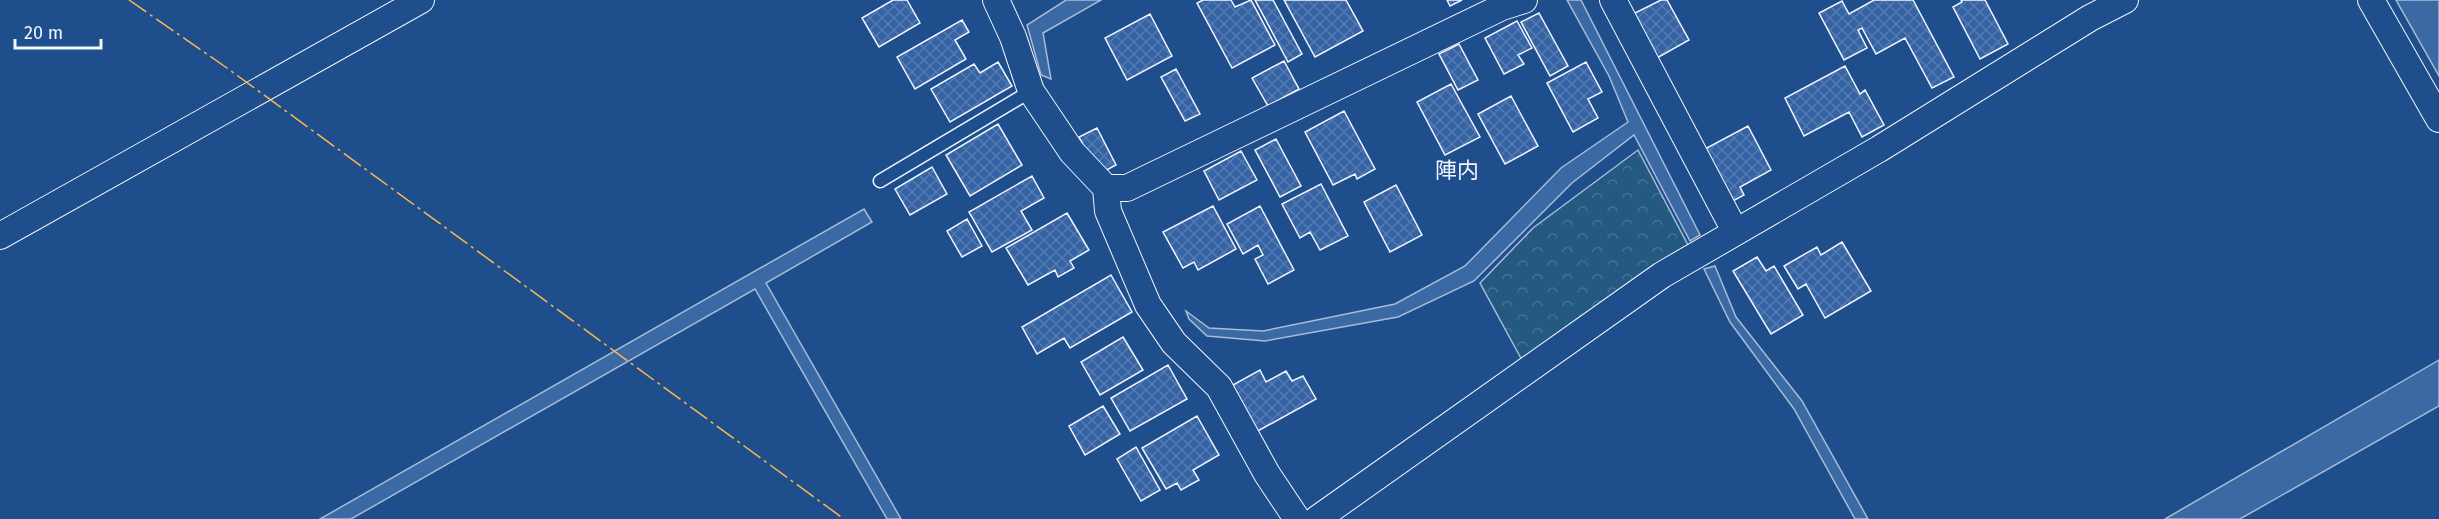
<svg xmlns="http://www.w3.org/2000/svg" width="2439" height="519" viewBox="0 0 2439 519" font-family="'Fira Sans','Noto Sans JP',sans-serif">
<defs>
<pattern id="park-crowns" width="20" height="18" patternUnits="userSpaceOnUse" patternTransform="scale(1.5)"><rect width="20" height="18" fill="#245a82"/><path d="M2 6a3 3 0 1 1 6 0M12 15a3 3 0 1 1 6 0" fill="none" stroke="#447295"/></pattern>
<pattern id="building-cross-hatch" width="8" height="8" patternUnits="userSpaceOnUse" patternTransform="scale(1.5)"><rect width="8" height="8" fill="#3563a3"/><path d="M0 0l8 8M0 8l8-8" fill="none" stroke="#537ab1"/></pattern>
</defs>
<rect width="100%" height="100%" fill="#1f4e8c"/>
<!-- park -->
<path fill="url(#park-crowns)" stroke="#a8bbd7" stroke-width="1.5" d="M1638,150L1689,247L1523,362L1480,283L1533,228Z"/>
<!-- water -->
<path fill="#3b69a3" stroke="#a8bbd7" stroke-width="1.5" d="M1066,0H1101L1043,33L1051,79L1041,75L1027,25Z
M1567,0H1581L1700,235L1690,241L1634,135L1572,183L1474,281L1398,317L1265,341L1207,336L1189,319L1186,311L1209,328L1263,331L1395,304L1465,266L1561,168L1628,122L1609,76Z
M2396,0H2439V76Z
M864,209L872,222L766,283L901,519H887L755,289L351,519H320Z
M1715,266L1736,317L1802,401L1868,519H1855L1794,409L1730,322L1704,269Z
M2439,360V406L2240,519H2165Z"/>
<!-- building -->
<path fill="url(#building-cross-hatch)" stroke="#f2f6ff" stroke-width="1.5" d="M893,0H907L920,23L879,47L862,18Z
M1203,0H1231L1235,7L1251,0L1275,45L1232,68L1197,3Z
M1255,0H1273L1302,54L1288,62Z
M1284,0H1346L1363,31L1315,57Z
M1447,0H1462L1450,6Z
M1661,0H1667L1689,40L1657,58L1633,14Z
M1874,0H1913L1954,77L1932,88L1905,38L1876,54L1862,28L1858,30L1867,48L1844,60L1819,13L1842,1L1849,14Z
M1961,0H1985L2008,44L1980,59L1953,7L1962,2Z
M1539,13L1568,66L1550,76L1521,22Z
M1150,14L1172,56L1127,80L1105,38Z
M962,20L969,32L955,40L966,59L915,89L897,57Z
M1517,21L1532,48L1518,55L1524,64L1504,74L1485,38Z
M1459,44L1478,80L1458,90L1439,54Z
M1284,61L1299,89L1268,106L1252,78Z
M998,62L1012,86L950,122L931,89L974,64L980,73Z
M1586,62L1602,92L1588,99L1598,118L1573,132L1547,83Z
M1845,66L1860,94L1865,90L1884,125L1862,137L1849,112L1804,136L1785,98Z
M1176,69L1200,114L1185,121L1161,77Z
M1451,84L1480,137L1445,155L1417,102Z
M1511,96L1538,146L1505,164L1478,114Z
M1344,111L1375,169L1357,179L1355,174L1333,185L1305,132Z
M998,124L1022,165L970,196L946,155Z
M1748,126L1771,170L1740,187L1744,195L1731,202L1703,150Z
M1097,128L1116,165L1099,174L1079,137Z
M1276,139L1301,186L1280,197L1255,150Z
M1241,151L1257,180L1219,200L1204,171Z
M932,167L947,194L910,215L895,189Z
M1032,176L1044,198L1021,211L1032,230L992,252L969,212Z
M1321,184L1348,236L1320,250L1310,232L1300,238L1282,204Z
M1396,185L1422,235L1390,252L1364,202Z
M1213,206L1236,249L1198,270L1194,262L1183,268L1163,232Z
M1260,206L1294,270L1268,284L1255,259L1263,255L1258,245L1243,254L1227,224Z
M1067,213L1089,250L1070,261L1074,268L1058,277L1055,270L1028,285L1006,248Z
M967,219L982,246L962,257L947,231Z
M1842,242L1871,291L1825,318L1806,284L1798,289L1784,266L1817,247L1821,255Z
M1757,257L1766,271L1774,266L1803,315L1771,334L1733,271Z
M1111,275L1132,312L1070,348L1064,338L1037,354L1022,327Z
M1123,337L1143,370L1100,395L1081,362Z
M1168,365L1187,399L1130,431L1111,398Z
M1260,370L1266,382L1286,371L1292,381L1303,376L1316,399L1256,432L1231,386Z
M1103,406L1120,434L1085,455L1069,426Z
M1197,416L1219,455L1193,470L1199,480L1181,490L1177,483L1166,489L1142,448Z
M1136,447L1160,490L1141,501L1117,459Z"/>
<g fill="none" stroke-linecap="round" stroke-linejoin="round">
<defs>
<path id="lane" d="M880,181L1031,91"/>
<path id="street" d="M996,0L1013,37L1031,91L1072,152L1106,188H1127L1502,7L1524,0
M1613,0L1735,231
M2371,0L2439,119
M1106,188L1108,211L1148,305L1174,343L1219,387L1267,474L1297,519
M0,236L421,0
M1317,519L1662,275L1879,149L2090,18L2125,0"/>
</defs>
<!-- lane casing -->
<use href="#lane" stroke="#f2f6ff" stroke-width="15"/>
<!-- street casing -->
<use href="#street" stroke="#f2f6ff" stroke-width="28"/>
<!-- lane -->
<use href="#lane" stroke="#1f4e8c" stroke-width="12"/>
<!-- street -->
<use href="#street" stroke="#1f4e8c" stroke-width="26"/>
<!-- power -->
<path stroke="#ffb74d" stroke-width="1.5" stroke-dasharray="21 4.5 3 4.5" stroke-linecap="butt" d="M129,0L227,68L844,519"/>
</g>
<g text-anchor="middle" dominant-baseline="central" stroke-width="4.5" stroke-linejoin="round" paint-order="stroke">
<!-- neighbourhood labels -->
<g font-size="22" fill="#f2f6ff" stroke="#1f4e8c">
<text x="1457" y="170">陣内</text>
</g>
</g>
<!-- scale -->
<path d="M15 39v9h86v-9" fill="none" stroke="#f2f6ff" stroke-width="3"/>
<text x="24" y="39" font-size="18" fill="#f2f6ff" stroke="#1f4e8c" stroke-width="4.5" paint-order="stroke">20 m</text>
</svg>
